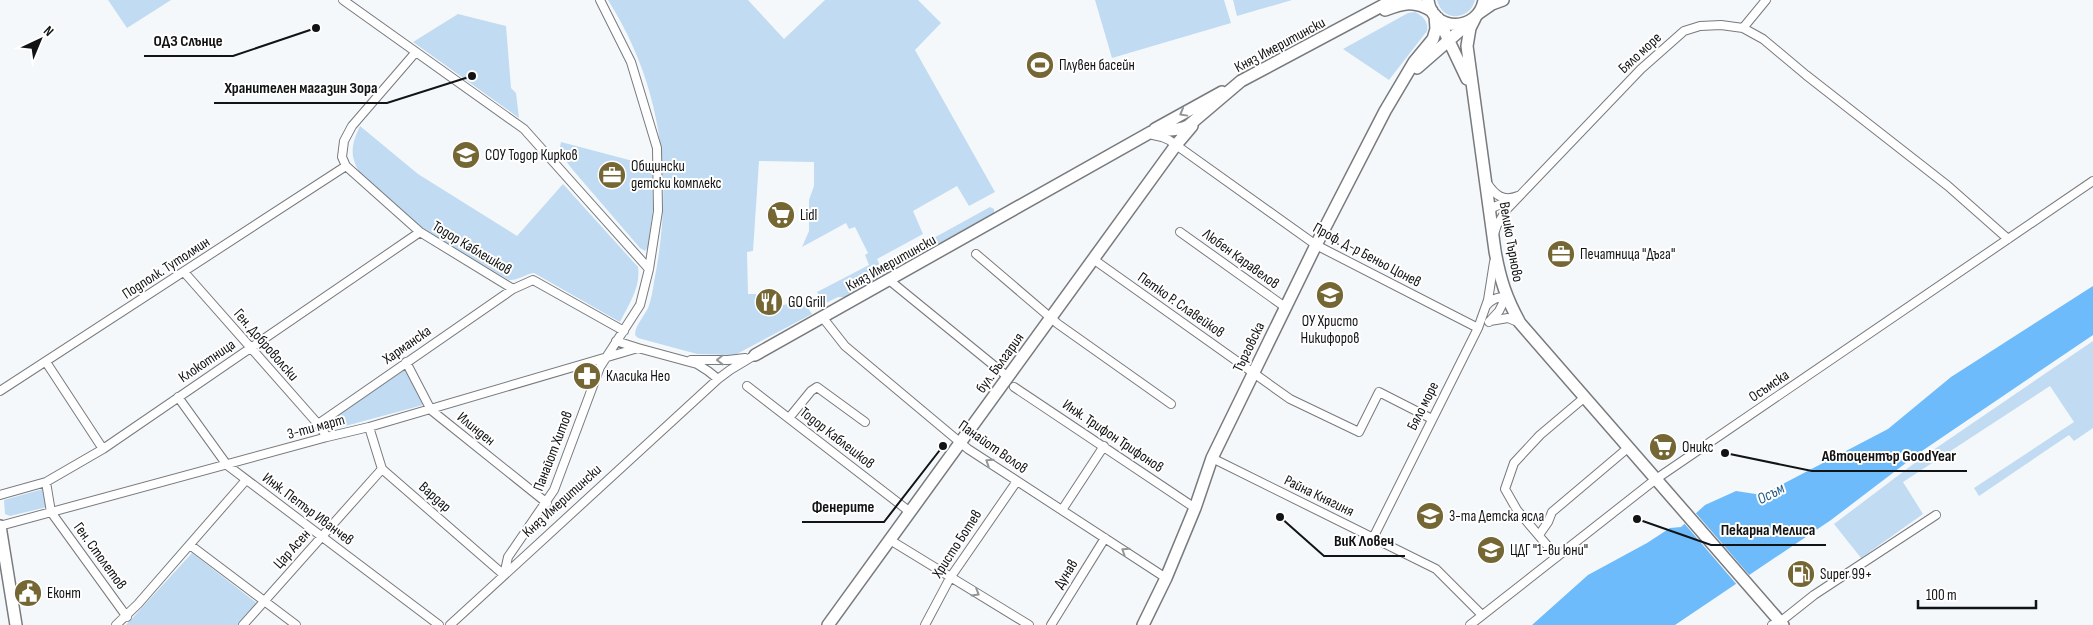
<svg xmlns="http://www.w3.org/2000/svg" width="2093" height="625" viewBox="0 0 2093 625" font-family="'Sofia Sans Condensed',sans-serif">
<rect width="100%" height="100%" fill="#f5f8fa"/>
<!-- green -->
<path fill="#c0dbf2" d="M108,0H171L127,28Z
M608,0H748L784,39L825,0H918L941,23L915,50L995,192L969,206L957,186L913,211L923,234L877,259L881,267L917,247L918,250L916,253L886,269L888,273L845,297H838L824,304L817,292L869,265L865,255L868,253L855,227L849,229L846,223L802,247L809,231V200L814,186V162L759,161L753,251L747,252L748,294H756L757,307L793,304V298L803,301L812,314L735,355L697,354L638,338L635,335C635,325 644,317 648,308C651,300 653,290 654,282C674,182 663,87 608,0Z
M1095,0H1224L1231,23L1112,58Z
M1233,0H1292L1237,16Z
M1437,0H1475C1470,21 1442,22 1437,0Z
M1415,12C1423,16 1429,22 1427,31L1389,80L1343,49L1408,13Z
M458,14L506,26L511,88L516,93L519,118L413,42Z
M360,126L418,174L517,236L563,184L638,267C641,287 629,304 620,322L534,273C525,274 518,281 509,280L422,229L361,175C349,156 351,145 360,126Z
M561,142L652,166L653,209L648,247L645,251L640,248L572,169L559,152Z
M990,207L994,209V214L933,248L929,246L930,240Z
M2093,341V428L2074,441L2069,435L1979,496L1974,488L2074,422L2050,386L1903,482L1923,514L1861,558L1834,524L1920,459Z
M405,368L423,405L338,428L332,418Z
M43,489L47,507L10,516L5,514L4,500Z
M192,553L258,604L240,625H126Z"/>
<!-- water -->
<path fill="#6dbbfb" d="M2093,286V335L1919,453L1831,520L1675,625H1532L1588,575L1647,543L1670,528L1681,527L1705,505L1736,491L1762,495L1888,429L1951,377Z"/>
<!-- pier -->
<path fill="#f5f8fa" d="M1694,511L1751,577L1738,586L1683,522Z"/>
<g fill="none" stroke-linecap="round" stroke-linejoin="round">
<defs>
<path id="street" d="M343,0L524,129L649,269
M1743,28L1766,0
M415,53L352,126L344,141L342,157L346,166L420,232L513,289L533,280L624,331
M1153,135L1162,137L1169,140L1316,245L1478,328
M1487,183C1495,195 1503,202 1518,196
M1490,211L1494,207L1510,200
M1180,232L1285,307
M1494,234L1497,225L1507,209L1641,69L1684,31L1700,26L1721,25L1743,28L1763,39L1806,75L1948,186L2008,239
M976,254L1058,324L1171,404
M1093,259L1290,399L1359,432L1379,392L1432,419
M184,272L318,424L327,437
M889,280L1008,377
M1486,306C1492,299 1497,297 1506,297L1499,311L1489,322
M823,318L845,346L968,449L1166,578
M1490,321L1508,318L1520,323
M616,341L638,348
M691,360H728L745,358
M46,362L103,449
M406,362L431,410L547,503
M747,386L910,512
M1014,387L1195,508
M0,391L346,166
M178,397L227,465L439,625
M789,418L811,391L817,387L865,422
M318,424L513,289
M369,427L382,469L504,575L508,557L554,490L600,367L640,305L649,269L658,211L657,148L631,62L600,0
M1212,458L1436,569L1482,615
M46,482L51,512L127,617
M0,495L46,482L103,449L420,232
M1062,510L1104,446
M0,526L327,437L369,427L638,348L697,364L708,371L718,379
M1539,535L1548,522L1552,512L1629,447
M1373,538L1478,328L1488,300L1494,262
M890,540L1029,625
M190,545L296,625
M1557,557L1517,510L1505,489L1514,463L1540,435L1585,397
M116,625L138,604L246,480
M243,625L382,469
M450,625L718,379L730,370L755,355
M925,625L950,578L1017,481
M1051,625L1105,538
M1470,625L1656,479L2093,181
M1772,625L1780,622L1814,595L1936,515"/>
<path id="secondary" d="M1428,0C1432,33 1479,32 1484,0
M1385,10C1404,3 1414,0 1432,11
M1479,13L1492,4L1503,0
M1438,18L1467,79
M1475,18L1470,28L1467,46L1495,251C1500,279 1506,298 1520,323L1783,625
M1417,68L1471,21
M1155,129L1222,92
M755,355L1151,132C1163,129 1176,132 1188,126L1241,81L1393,0
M0,526L16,625
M828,625L1176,145L1192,126
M1143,625L1166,578L1195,508L1212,458L1316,245L1385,111L1414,62L1433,39L1436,29L1435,15"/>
</defs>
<!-- street casing -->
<use href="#street" stroke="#787a7d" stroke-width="10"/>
<!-- secondary casing -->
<use href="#secondary" stroke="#787a7d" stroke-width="14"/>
<!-- street -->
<use href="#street" stroke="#fff" stroke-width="8"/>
<!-- secondary -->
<use href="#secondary" stroke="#fff" stroke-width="11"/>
</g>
<!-- one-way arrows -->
<defs><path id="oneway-chevron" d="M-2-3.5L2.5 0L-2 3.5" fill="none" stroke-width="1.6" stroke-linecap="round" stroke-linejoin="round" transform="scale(1.25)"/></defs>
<g stroke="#949595">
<use href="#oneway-chevron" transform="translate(1183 113) rotate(151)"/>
<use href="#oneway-chevron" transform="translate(720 360) rotate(179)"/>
<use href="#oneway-chevron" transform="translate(989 462) rotate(-147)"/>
<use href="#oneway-chevron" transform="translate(1125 551) rotate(-147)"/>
<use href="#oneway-chevron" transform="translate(976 593) rotate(31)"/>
</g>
<!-- icons -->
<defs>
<symbol id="stadium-disc" viewBox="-11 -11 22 22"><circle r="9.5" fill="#746734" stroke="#fff"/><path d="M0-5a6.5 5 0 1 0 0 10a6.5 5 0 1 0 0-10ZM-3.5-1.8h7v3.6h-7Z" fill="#fff"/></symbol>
<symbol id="school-disc" viewBox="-11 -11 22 22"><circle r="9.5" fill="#746734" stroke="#fff"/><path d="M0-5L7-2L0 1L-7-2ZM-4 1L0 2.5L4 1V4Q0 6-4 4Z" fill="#fff"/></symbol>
<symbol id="office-disc" viewBox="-11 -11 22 22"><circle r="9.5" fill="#746734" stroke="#fff"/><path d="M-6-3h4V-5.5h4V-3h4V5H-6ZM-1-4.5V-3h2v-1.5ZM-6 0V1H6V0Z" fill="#fff"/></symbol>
<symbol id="supermarket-disc" viewBox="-11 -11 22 22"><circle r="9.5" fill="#746734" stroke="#fff"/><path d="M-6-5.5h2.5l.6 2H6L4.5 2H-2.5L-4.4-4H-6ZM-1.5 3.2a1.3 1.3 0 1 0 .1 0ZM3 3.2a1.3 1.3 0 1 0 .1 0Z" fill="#fff"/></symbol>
<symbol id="restaurant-disc" viewBox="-11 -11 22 22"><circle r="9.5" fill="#746734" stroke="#fff"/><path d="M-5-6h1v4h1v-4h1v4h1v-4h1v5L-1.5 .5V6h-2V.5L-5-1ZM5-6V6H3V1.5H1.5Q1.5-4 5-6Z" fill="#fff"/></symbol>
<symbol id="pharmacy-disc" viewBox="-11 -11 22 22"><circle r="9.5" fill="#746734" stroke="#fff"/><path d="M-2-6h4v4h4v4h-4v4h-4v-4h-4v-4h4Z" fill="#fff"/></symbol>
<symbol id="fuel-disc" viewBox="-11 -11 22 22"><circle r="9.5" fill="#746734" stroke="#fff"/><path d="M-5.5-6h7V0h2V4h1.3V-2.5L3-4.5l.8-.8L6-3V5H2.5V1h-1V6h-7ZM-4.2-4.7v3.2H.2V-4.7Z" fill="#fff"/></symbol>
<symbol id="civic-disc" viewBox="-11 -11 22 22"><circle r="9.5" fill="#746734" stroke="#fff"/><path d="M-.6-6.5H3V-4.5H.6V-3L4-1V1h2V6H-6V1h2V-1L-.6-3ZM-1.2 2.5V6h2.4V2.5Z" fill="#fff"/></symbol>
</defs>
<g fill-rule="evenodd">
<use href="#stadium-disc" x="1024" y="49" width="32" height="32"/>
<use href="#school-disc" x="450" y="139" width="32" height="32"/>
<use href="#office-disc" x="596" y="159" width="32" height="32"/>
<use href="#supermarket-disc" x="765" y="199" width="32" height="32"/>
<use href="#office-disc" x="1545" y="238" width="32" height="32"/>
<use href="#school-disc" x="1314" y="279" width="32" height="32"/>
<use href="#restaurant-disc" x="753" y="286" width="32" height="32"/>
<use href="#pharmacy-disc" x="571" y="360" width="32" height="32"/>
<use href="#supermarket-disc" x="1647" y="431" width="32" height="32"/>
<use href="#school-disc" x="1414" y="500" width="32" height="32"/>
<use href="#school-disc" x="1475" y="534" width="32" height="32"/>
<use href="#fuel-disc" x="1785" y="558" width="32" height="32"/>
<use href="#civic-disc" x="12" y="577" width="32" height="32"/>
</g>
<g text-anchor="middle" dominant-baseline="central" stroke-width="4" stroke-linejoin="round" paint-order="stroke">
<!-- street labels -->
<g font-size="15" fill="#121314" stroke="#fff">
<text transform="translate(1280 45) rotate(-28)">Княз Имеритински</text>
<text transform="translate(1640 53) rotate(-43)">Бяло море</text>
<text transform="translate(1511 242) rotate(80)">Велико Търново</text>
<text transform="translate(472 248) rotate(31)">Тодор Каблешков</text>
<text transform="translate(1367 255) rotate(28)">Проф. Д-р Беньо Цонев</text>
<text transform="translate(1241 259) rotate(36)">Любен Каравелов</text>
<text transform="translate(891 263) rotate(-29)">Княз Имеритински</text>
<text transform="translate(166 268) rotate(-33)">Подполк. Тутолмин</text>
<text transform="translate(1181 305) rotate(35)">Петко Р. Славейков</text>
<text transform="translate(266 345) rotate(49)">Ген. Доброволски</text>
<text transform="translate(407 345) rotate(-35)">Харманска</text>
<text transform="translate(1249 347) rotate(-64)">Търговска</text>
<text transform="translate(207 361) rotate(-34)">Клокотница</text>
<text transform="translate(1000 363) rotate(-54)">бул. България</text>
<text transform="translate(1769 386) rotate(-34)">Осъмска</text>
<text transform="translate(1423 406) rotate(-63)">Бяло море</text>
<text transform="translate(316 427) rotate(-15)">3-ти март</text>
<text transform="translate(476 429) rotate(39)">Илинден</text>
<text transform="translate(1113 436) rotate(34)">Инж. Трифон Трифонов</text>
<text transform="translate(837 438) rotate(38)">Тодор Каблешков</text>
<text transform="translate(993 447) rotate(35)">Панайот Волов</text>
<text transform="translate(553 451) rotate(-69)">Панайот Хитов</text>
<text transform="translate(1319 496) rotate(26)">Райна Княгиня</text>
<text transform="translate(435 497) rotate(41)">Вардар</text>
<text transform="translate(562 501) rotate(-42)">Княз Имеритински</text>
<text transform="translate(308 509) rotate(37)">Инж. Петър Иванчев</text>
<text transform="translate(957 544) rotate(-57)">Христо Ботев</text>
<text transform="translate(292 549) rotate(-48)">Цар Асен</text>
<text transform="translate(100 556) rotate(54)">Ген. Столетов</text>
<text transform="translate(1066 574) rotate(-58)">Дунав</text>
</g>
<!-- poi labels -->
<g font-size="15" fill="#121314" stroke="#fff" text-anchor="start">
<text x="1059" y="65">Плувен басейн</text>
<text x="485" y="155">СОУ Тодор Кирков</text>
<text x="631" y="166">Общински<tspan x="631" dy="17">детски комплекс</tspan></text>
<text x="800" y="215">Lidl</text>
<text x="1580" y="254">Печатница "Дъга"</text>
<text x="788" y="302">GO Grill</text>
<text x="1330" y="321" text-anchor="middle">ОУ Христо<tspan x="1330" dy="17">Никифоров</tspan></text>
<text x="606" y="376">Класика Нео</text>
<text x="1682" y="447">Оникс</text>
<text x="1449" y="516">3-та Детска ясла</text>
<text x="1510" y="550">ЦДГ "1-ви юни"</text>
<text x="1820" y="574">Super 99+</text>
<text x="47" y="593">Еконт</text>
</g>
<!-- water labels -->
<g font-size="16" font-style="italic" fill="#255c86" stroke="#fff">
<text transform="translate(1771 494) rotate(-27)">Осъм</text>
</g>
</g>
<!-- callouts -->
<path fill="none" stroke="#121314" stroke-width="2" d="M316 28L233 56H144M472 76L387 103H214M1725 453L1812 471H1967M943 446L884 522H802M1637 519L1711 545H1826M1280 517L1324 556H1405"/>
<g fill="#121314" stroke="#fff" stroke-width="2">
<circle cx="316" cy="28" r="5"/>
<circle cx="472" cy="76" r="5"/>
<circle cx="1725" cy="453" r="5"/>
<circle cx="943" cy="446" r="5"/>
<circle cx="1637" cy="519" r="5"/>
<circle cx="1280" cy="517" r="5"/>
</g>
<g font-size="16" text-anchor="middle" font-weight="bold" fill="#121314" stroke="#fff" stroke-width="4" stroke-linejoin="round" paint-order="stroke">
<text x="188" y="46">ОДЗ Слънце</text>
<text x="301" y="93">Хранителен магазин Зора</text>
<text x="1889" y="461">Автоцентър GoodYear</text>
<text x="843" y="512">Фенерите</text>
<text x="1768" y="535">Пекарна Мелиса</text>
<text x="1364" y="546">ВиК Ловеч</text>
</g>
<!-- north arrow -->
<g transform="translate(40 40) rotate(44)" stroke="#ffffff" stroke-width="4" paint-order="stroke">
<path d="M0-4L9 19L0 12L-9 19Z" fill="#121314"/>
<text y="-8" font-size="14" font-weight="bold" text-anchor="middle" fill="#121314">N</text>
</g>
<!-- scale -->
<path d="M1918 600v8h118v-8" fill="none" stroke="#121314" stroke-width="2.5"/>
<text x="1926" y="600" font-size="15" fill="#121314" stroke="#ffffff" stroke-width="4" paint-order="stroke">100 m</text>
</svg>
